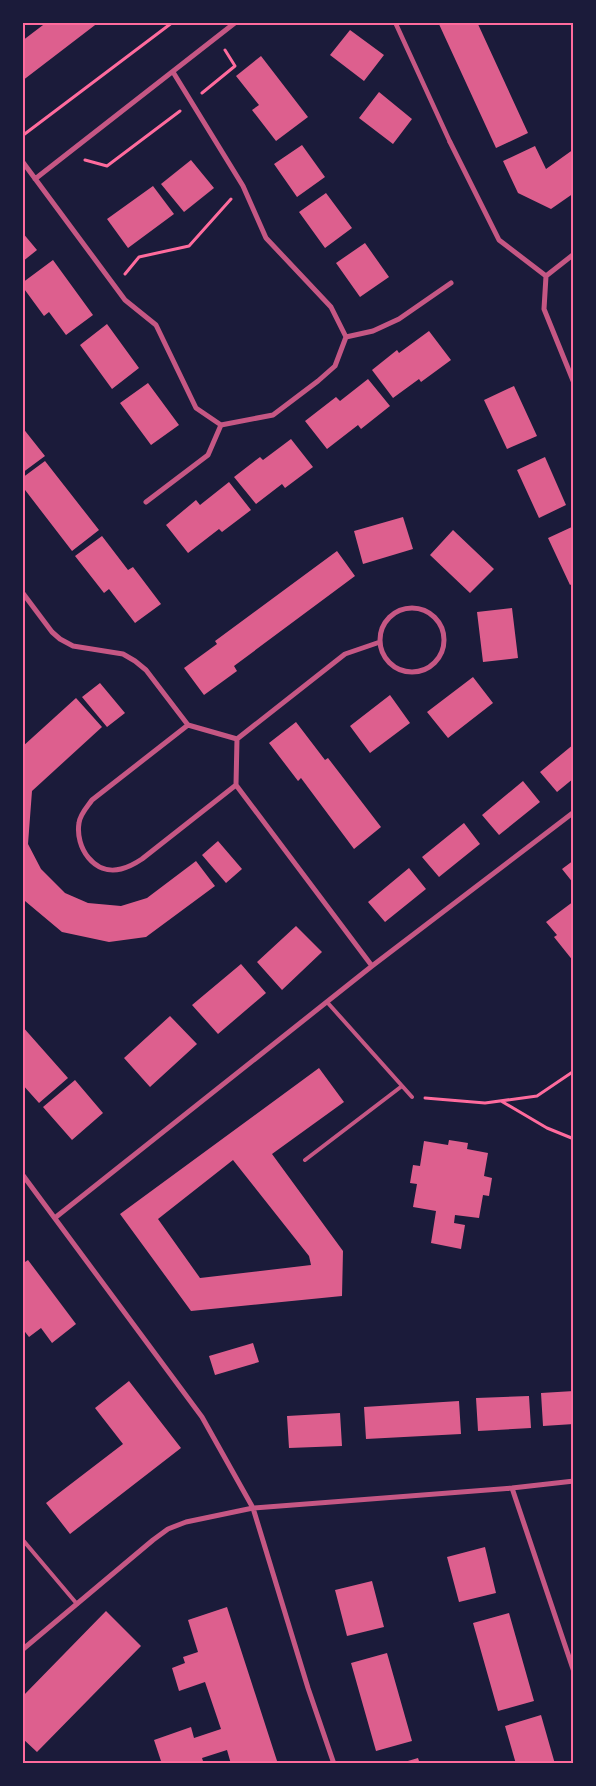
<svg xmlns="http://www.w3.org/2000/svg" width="596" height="1786" viewBox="0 0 596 1786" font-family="'PT Sans',sans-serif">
<rect width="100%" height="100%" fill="#1b1b3a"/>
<!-- building -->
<path fill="#dd5f8e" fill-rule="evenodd" d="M47,22H99L22,81V41Z
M438,22H477L528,133L496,148Z
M350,30L384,55L364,81L330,55Z
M261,56L308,117L276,141L252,110L259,105L236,76Z
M379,92L412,119L393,144L359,118Z
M302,145L325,177L297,197L274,164Z
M535,146L546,169L574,149V193L551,209L518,193L503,161Z
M191,160L214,188L184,212L161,184Z
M153,186L174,214L128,248L107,219Z
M326,193L352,228L325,248L299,212Z
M22,232L37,250L22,262Z
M365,243L389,277L360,297L336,263Z
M53,260L93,315L66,335L49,312L44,316L22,286V283Z
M107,324L139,368L112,389L80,345Z
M429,331L451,360L421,382L419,379L393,398L372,370L397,350L399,353Z
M368,379L390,406L361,429L358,425L327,449L305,421L336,397L340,401Z
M148,383L179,425L151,445L120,403Z
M514,386L537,436L507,449L484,400Z
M22,427L45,456L22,473Z
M291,439L313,467L285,488L282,484L256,504L234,477L260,457L263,460Z
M545,457L566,505L539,518L517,470Z
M45,461L99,530L72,551L22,486V478Z
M229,482L251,510L222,532L219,529L188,553L166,525L196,500L200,505Z
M403,517L413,549L363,564L354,531Z
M574,526V583L570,585L548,538Z
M453,530L494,569L470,593L430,555Z
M102,536L128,570L133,567L161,604L135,623L109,589L104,593L75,556Z
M337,551L355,576L234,666L237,671L204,695L184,668L217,644L215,641Z
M512,608L518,658L483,662L477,612Z
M473,677L493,703L448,738L427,712Z
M100,683L125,713L107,727L82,697Z
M390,695L410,723L370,753L350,726Z
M76,698L102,727L32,791L28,844L41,869L65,893L88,903L121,906L147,898L196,861L215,886L146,937L109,942L62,932L25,901L22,898V747Z
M296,722L325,760L328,758L381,827L354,849L301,778L298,781L269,743Z
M574,744V778L557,792L540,772Z
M523,781L540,802L499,835L482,815Z
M464,823L480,844L439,877L422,857Z
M218,841L242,869L226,883L202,855Z
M574,860V884L562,869Z
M409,868L426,889L385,922L368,902Z
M574,901V962L554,937L557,935L546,922Z
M296,926L322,952L282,990L257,962Z
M241,964L266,993L218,1034L192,1005Z
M170,1016L197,1044L150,1087L124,1058Z
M22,1026L68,1078L39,1103L22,1084Z
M319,1068L344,1102L272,1154L343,1251L342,1296L191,1311L120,1214ZM233,1160L309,1256L311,1265L200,1278L158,1219Z
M75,1080L103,1113L72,1140L43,1107Z
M449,1140L468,1143L467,1149L488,1153L484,1176L492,1178L489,1196L483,1195L479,1218L455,1215L454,1223L465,1225L461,1249L431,1243L436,1211L413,1207L417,1184L410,1183L413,1165L420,1166L424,1141L448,1145Z
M28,1260L76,1324L52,1343L41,1328L29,1337L22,1328V1264Z
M253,1343L259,1362L215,1375L209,1356Z
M129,1381L181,1448L70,1534L46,1503L123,1444L95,1408Z
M574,1391V1424L543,1426L541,1393Z
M529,1396L531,1428L478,1431L476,1398Z
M459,1401L461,1434L366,1439L364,1407Z
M340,1413L342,1446L289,1448L287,1416Z
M485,1547L496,1593L459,1602L447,1557Z
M372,1581L384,1627L347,1636L335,1590Z
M227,1607L278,1764H231L227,1750L202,1758L204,1764H162L154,1740L191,1727L194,1738L221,1729L205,1682L179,1691L172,1668L185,1663L183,1657L198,1652L188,1620Z
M106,1611L141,1646L37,1752L22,1738V1697Z
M509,1613L534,1701L498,1711L473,1623Z
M387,1653L412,1741L376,1751L351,1663Z
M541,1715L555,1764H516L505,1726Z
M418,1758L420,1764H401V1763Z"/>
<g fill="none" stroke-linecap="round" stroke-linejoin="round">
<!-- path -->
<path stroke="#ff6b9d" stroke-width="3" d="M202,93L235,66L225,50
M22,136L173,22
M85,160L107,166L180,111
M125,274L139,257L189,246L231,199
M425,1098L485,1103L537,1096L574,1071
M501,1101L547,1128L574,1139"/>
<!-- service -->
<path stroke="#c65784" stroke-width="4" d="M327,1002L412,1097
M305,1160L402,1086
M22,1539L77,1604"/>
<!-- pedestrian -->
<path stroke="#c65784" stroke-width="4.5" d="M395,22L450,142"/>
<!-- minor -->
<path stroke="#c65784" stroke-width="5" d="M450,142L499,240L546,276L544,309L574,383
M22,161L125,300L156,325L196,408L221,425L273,415L318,381L335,366L346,337L331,307L266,238L243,186L173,72
M35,179L236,22
M546,276L574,254
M346,337L373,331L399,319L451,283
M146,502L208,455L221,425
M22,592L52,632L60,639L73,646L123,654L135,661L146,670L188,725L237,739L236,785L372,966
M380 640a32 32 0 1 1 64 0a32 32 0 1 1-64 0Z
M188,725L92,800C87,807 80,814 79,823C75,847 94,876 121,869C129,867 136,863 142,859L236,785
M237,739L345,654L380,642
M22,1174L202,1417L253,1508L308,1688L334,1764
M56,1217L372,966L574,812
M512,1488L574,1672
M22,1650L153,1540L168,1529L186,1522L253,1508L512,1488L574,1481"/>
</g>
<!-- border -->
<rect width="596" height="1786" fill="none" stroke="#1b1b3a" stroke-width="48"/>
<rect x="24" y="24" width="548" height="1738" fill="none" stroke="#ff6b9d" stroke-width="2"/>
</svg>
